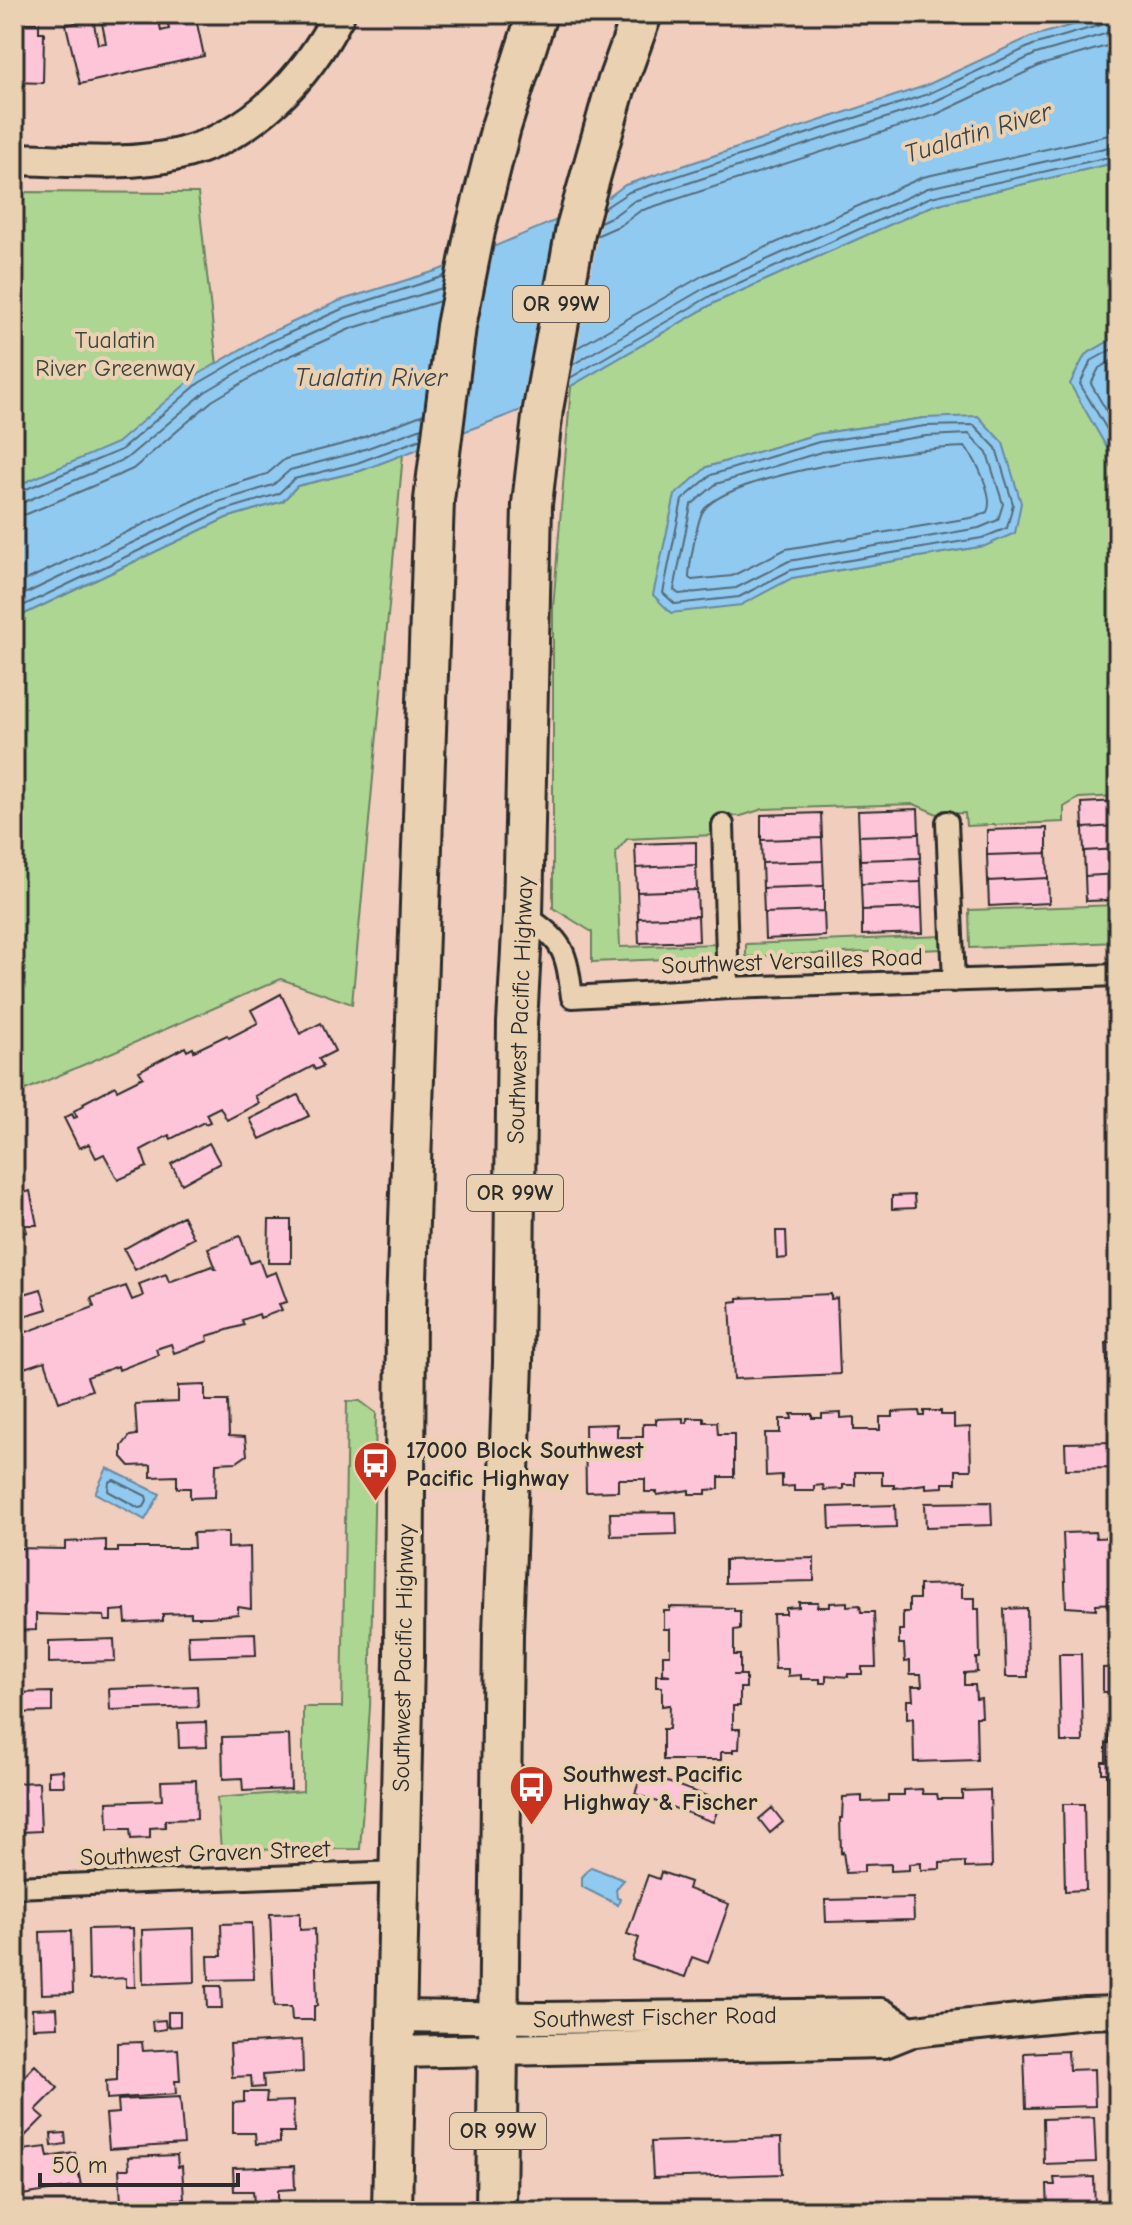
<svg xmlns="http://www.w3.org/2000/svg" width="1132" height="2225" viewBox="0 0 1132 2225" font-family="'Comic Neue',sans-serif">
<rect width="100%" height="100%" fill="#f0cdbd"/>
<filter id="ink" filterUnits="userSpaceOnUse"><feTurbulence type="fractalNoise" baseFrequency=".0125" numOctaves="2"/><feDisplacementMap in="SourceGraphic" scale="16" xChannelSelector="R" yChannelSelector="G"/><feConvolveMatrix kernelMatrix="1 2 1 2 8 2 1 2 1" color-interpolation-filters="sRGB"/></filter>
<g filter="url(#ink)">
<!-- green -->
<path fill="#add693" stroke="#6c805f" stroke-width="2" fill-rule="evenodd" d="M1118,162V336L1085,355L1110,453L1118,458V796L1079,798L1064,807V822L966,826L965,813L937,814L914,804L763,809L741,816L714,817V835L627,839L616,852L620,947L718,944V957L592,962V932L553,908V608L571,386L716,302L934,205ZM924,418L985,546L792,578L707,467L817,434Z
M14,192L198,193L223,420L14,503Z
M403,454L352,1004L281,979L14,1095V619L226,518L283,501L297,486L360,471Z
M1118,905V942L970,948L969,910Z
M942,936L943,949L746,957V944Z
M347,1401H360L376,1413L370,1707L360,1849L221,1850L217,1798L303,1791V1707H342Z"/>
<!-- water -->
<path fill="#91caf0" stroke="#688aa1" stroke-width="2" d="M1111,14H1118V162L934,205L716,302L545,401L360,471L297,486L283,501L226,518L14,619V487L117,443L194,377L265,335L339,301L439,270L606,199L625,185L925,86L1030,37Z
M1118,336V458L1110,453L1070,384L1085,355Z
M978,416L1003,443L1021,503L1015,533L985,546L792,578L741,605L671,613L653,595L675,495L707,467L817,434L924,418Z
M107,1468L160,1494L145,1520L95,1493Z
M591,1867L624,1880L616,1889L617,1898L620,1899L618,1905L582,1887V1877Z"/>
<!-- pier -->
<path fill="#f0cdbd" d="M610,191L599,231L569,392L547,405L519,415L556,216Z"/>
<g fill="none" stroke-linecap="round" stroke-linejoin="round">
<!-- shore -->
<path stroke="#546b7a" stroke-width="2" d="M603,209L629,192L928,94L1033,45L1101,25L1106,20L1107,14
M600,222L615,215L634,201L931,103L1036,54L1105,34L1114,26L1117,14
M596,236L621,225L640,211L935,115L1041,65L1107,46L1118,40
M1118,346L1091,361L1080,384L1118,448
M575,349L702,276L923,177L1118,133
M1118,357L1099,368L1091,384L1118,431
M572,365L708,286L928,188L1118,145
M570,378L712,295L931,197L1118,155
M974,425L996,448L1013,504L1007,528L982,538L791,570L739,597L675,604L663,593L682,500L711,475L819,442L925,426Z
M969,434L987,453L1003,504L998,520L979,528L789,561L736,588L679,594L674,590L691,505L716,484L821,452L926,436Z
M964,447C976,457 995,498 987,512L976,517L786,549L732,576L692,580L689,578C689,566 697,523 702,513C721,474 919,448 964,447Z
M14,494L121,450L199,383L269,342L342,309L445,276
M14,504L24,502L127,458L205,392L274,351L346,318L442,288
M14,516L27,514L133,469L212,401L279,361L350,329L440,301
M14,586L213,491L267,474L285,459L351,442L424,414
M14,599L218,502L273,485L290,470L354,453L422,428
M14,610L222,511L278,494L294,479L357,463L421,439
M114,1480L146,1496L147,1500L144,1507L139,1508L108,1491L109,1482Z"/>
</g>
<!-- building -->
<path fill="#fec5d9" stroke="#2b2b2b" stroke-width="2" d="M119,14H158L161,31L169,29L166,14H195L204,56L80,84L66,25L93,19L98,44L106,43L101,18Z
M23,23H39V32H44L43,83L14,82V48L16,40H23Z
M1118,801V826L1083,828L1082,803Z
M918,809L919,834L859,836L858,811Z
M821,813L822,838L761,840V815Z
M1118,826V849L1084,851L1083,828Z
M1047,828V853L987,855V830Z
M919,834L920,858L860,860L859,836Z
M822,838L823,861L762,863L761,840Z
M696,842V865L636,868L635,844Z
M1118,849V874L1085,876L1084,851Z
M1047,853L1048,878L988,881L987,855Z
M920,858L921,882L861,884L860,860Z
M823,861L824,886L763,888L762,863Z
M696,865L697,890L637,892L636,868Z
M1118,874V900L1086,901L1085,876Z
M1048,878L1049,903L989,906L988,881Z
M921,882L922,908L862,910L861,884Z
M824,886V911L764,913L763,888Z
M697,890L698,916L638,918L637,892Z
M922,908L923,933L862,935V910Z
M824,911L825,936L765,939L764,913Z
M698,916L699,941L639,943L638,918Z
M281,994L300,1034L321,1023L335,1051L319,1059L323,1066L315,1070L313,1066L255,1096L259,1103L227,1120L220,1107L206,1114L210,1122L205,1124L204,1122L171,1139L169,1135L141,1150L147,1167L118,1180L104,1154L96,1158L89,1144L79,1148L64,1118L72,1114L74,1118L77,1117L74,1111L84,1105L83,1103L115,1086L117,1090L143,1077L139,1071L185,1047L187,1051L193,1048L194,1051L227,1035L229,1038L258,1023L251,1010Z
M298,1095L309,1116L260,1139L250,1119Z
M209,1143L220,1163L182,1184L171,1164Z
M17,1179L20,1194L30,1191L37,1225H25L27,1232L14,1235V1180Z
M914,1195L915,1208L892,1209V1196Z
M183,1216L194,1238L135,1270L124,1249Z
M269,1220H291V1263H268Z
M776,1231H786L787,1258L777,1259Z
M240,1236L250,1263L259,1260L265,1276L276,1272L287,1302L279,1304L282,1310L260,1318L259,1314L242,1320L244,1325L207,1336L208,1341L174,1353L171,1344L156,1349L158,1355L119,1370L118,1366L87,1377L92,1390L59,1402L45,1361L24,1368L15,1342L23,1339L21,1334L94,1307L91,1298L126,1286L132,1300L143,1296L139,1284L166,1274L169,1282L212,1266L214,1269H216L208,1248Z
M41,1289L47,1309L14,1319V1297Z
M831,1294V1299L837,1298L840,1374L734,1379L730,1302L738,1301V1298Z
M1118,1342V1360L1107,1361L1106,1343Z
M205,1385V1401H228L229,1436L245,1437L247,1455L237,1462L216,1463L215,1497L190,1498V1488H177V1476L151,1477V1465L130,1466L122,1457V1446L130,1436L137,1435L135,1404L178,1402V1386Z
M919,1411L920,1416H924V1411H941V1415H954V1428L970,1427L971,1470H956V1483H943V1487L926,1488V1484L894,1488V1485H882V1472H855V1485H843V1489L824,1490L823,1485L814,1486V1491H794V1486L782,1487V1475L766,1476L765,1433H780V1419H792L791,1414H812V1418H822V1414L841,1413V1418L854,1417V1430H880V1417H893V1412Z
M683,1418V1423H687V1418H704V1422H717L718,1434H734V1477H719V1489L706,1490V1494H689V1490L657,1495V1492H645V1479H618V1491L586,1492L585,1425L617,1424V1437H643V1424H656V1419Z
M1118,1442V1468L1066,1469L1065,1443Z
M991,1502L992,1525L926,1527L925,1503Z
M895,1505L896,1527L830,1529L829,1507Z
M676,1512L677,1534L611,1536L610,1513Z
M228,1532V1548L250,1547L251,1609L238,1607V1614L210,1617H191V1613L163,1614V1621L126,1623L125,1610L111,1611V1621H105L104,1616L36,1614V1630L14,1631V1548L65,1549V1542L106,1540V1552H118V1548H194L193,1533Z
M1095,1532L1096,1538L1118,1537V1603L1096,1604V1609L1066,1607L1063,1533Z
M814,1558V1581L725,1583V1560Z
M962,1584V1598H975V1609H979L980,1658H976L977,1672L964,1673V1685H975L976,1699L981,1698L982,1717H976L977,1760L914,1762L913,1718L907,1719V1700H913L912,1686H922L921,1674H910V1661L905,1662L904,1644H899V1630H903V1612H909V1599H919V1585Z
M799,1602H818L817,1607H830V1603L847,1602V1606L860,1605L861,1612H874L876,1667H862V1674H848V1677L826,1675V1683H820V1679H801V1675L788,1676V1669H775L773,1614H786V1608L799,1607Z
M670,1607L734,1608V1611H740V1629L734,1630V1655H740V1675H733H746V1688H740V1706H733V1729H740L739,1749H733V1752H721V1760H663V1729H669L670,1705L662,1706V1687H656V1675H670L663,1674V1655H670V1629H664V1611H670Z
M1027,1608L1028,1677H1006L1004,1609Z
M255,1633L256,1655L189,1657L188,1635Z
M114,1639L115,1661L49,1663V1641Z
M1059,1654H1081L1083,1742H1061Z
M1118,1667V1867H1114V1859H1109L1108,1843H1114L1113,1829H1117V1804H1111V1791H1107V1773H1102V1762H1106V1743H1109V1731H1115L1114,1706L1109,1705L1108,1692H1103V1668Z
M197,1686L198,1707L110,1710L109,1689Z
M52,1692V1712L14,1713V1693Z
M206,1722L207,1747L179,1748L178,1723Z
M289,1735L291,1789L243,1791L242,1778L223,1779L222,1737Z
M63,1770L64,1786H48V1771Z
M642,1773L721,1801L713,1822L635,1794Z
M196,1780L197,1819L165,1820V1827L150,1828V1838L131,1839L130,1829H108L107,1802L162,1800L161,1781Z
M39,1782L41,1831L21,1832V1839H14V1783Z
M922,1789L923,1794H937L938,1799H962V1791L990,1790L992,1867L965,1868V1862L940,1863V1869L921,1870V1863L909,1864V1870L891,1871V1864L864,1865V1872L846,1873L843,1852L841,1853L840,1818H842L843,1797L862,1796V1802L888,1801V1795H904V1790Z
M1063,1804H1084L1086,1890L1065,1891Z
M772,1808L783,1822L770,1833L759,1819Z
M661,1872L690,1882L688,1889L729,1904L708,1963L692,1957L685,1977L632,1960L639,1938L627,1934L648,1875L659,1879Z
M913,1898L914,1920L826,1922L825,1900Z
M300,1913V1930L315,1929L317,2006H314V2020H292L291,2007H274L270,1914Z
M252,1923L254,1979L209,1980L208,1956H222L221,1924Z
M133,1928L135,1987H126V1978L89,1980L88,1929Z
M194,1928L195,1982L143,1984L142,1930Z
M14,1931L19,2035H14Z
M71,1931L73,1993L42,1994L40,1932Z
M206,1986H221L222,2008H207Z
M57,2008L58,2027L33,2028L32,2009Z
M168,2012H180V2026L168,2027Z
M165,2020L166,2029L153,2031L152,2021Z
M302,2040L303,2072L263,2075L264,2087L252,2088L251,2076L232,2077L230,2044Z
M142,2042L143,2051L178,2049L180,2081H175L176,2094L107,2099L106,2081L117,2080V2043Z
M1068,2051L1069,2070L1094,2069L1095,2106L1026,2108L1024,2053Z
M35,2065L58,2088L36,2110L44,2117L17,2144L14,2141V2081L17,2084Z
M244,2092H267L266,2102L293,2101L294,2132H280V2143L256,2144L255,2133H233V2103L244,2102Z
M180,2097L184,2144L109,2149L106,2114L119,2113L118,2100Z
M1094,2117L1096,2162L1044,2164L1043,2119Z
M65,2133L66,2144L52,2146L51,2134Z
M781,2138L782,2174L653,2178L651,2142Z
M46,2147L48,2157L75,2153L81,2186L15,2196L14,2162L24,2161L22,2150Z
M177,2155L178,2167L182,2166L184,2199H174V2208L155,2209V2200L121,2202L119,2169H129L128,2157Z
M294,2166L295,2189L278,2190V2202L254,2203L253,2191H234L233,2168Z
M1094,2177L1095,2211H1048L1047,2185H1055L1054,2178Z"/>
<g fill="none" stroke-linecap="round" stroke-linejoin="round">
<defs>
<path id="street" d="M947,822L954,981
M723,825L728,988
M523,914C564,942 566,949 572,997L728,988L1118,975
M14,1887L399,1872"/>
<path id="secondary" d="M14,159C67,160 126,167 179,154C252,136 306,79 339,14
M396,2016L543,2018L881,2014L909,2032
M396,2052L884,2042L909,2032L931,2029L1086,2013L1118,2012"/>
<path id="highway" d="M392,2211L404,1659L406,1308L434,500L456,326L475,231L501,127L537,14
M496,2211L503,1634L513,1363L517,1023L523,914L532,504L543,409L576,228L615,89L642,14"/>
</defs>
<!-- street casing -->
<use href="#street" stroke="#2b2b2b" stroke-width="26"/>
<!-- secondary casing -->
<use href="#secondary" stroke="#2b2b2b" stroke-width="36"/>
<!-- highway casing -->
<use href="#highway" stroke="#2b2b2b" stroke-width="44"/>
<!-- street -->
<use href="#street" stroke="#ead1b1" stroke-width="20"/>
<!-- secondary -->
<use href="#secondary" stroke="#ead1b1" stroke-width="30"/>
<!-- highway -->
<use href="#highway" stroke="#ead1b1" stroke-width="38"/>
</g>
</g>
<!-- icons -->
<defs>
<symbol id="bus-pin" viewBox="-11 -11 22 30"><path d="M0 17L-7.5 6A9.5 9.5 0 1 1 7.5 6Z" fill="#c8321e" stroke="#ead1b1"/><path d="M-5-6H5V4H4V6H2V4H-2V6H-4V4H-5ZM-3.5-4V0h7V-4ZM-3.5 1.2v1.5H-2V1.2ZM2 1.2v1.5H3.5V1.2Z" fill="#fff"/></symbol>
</defs>
<g fill-rule="evenodd">
<use href="#bus-pin" x="350" y="1438" width="51" height="69"/>
<use href="#bus-pin" x="506" y="1762" width="51" height="69"/>
</g>
<g text-anchor="middle" dominant-baseline="central" stroke-width="8" stroke-linejoin="round" paint-order="stroke">
<!-- shield labels -->
<g fill="#ead1b1" stroke="#645d53" stroke-width="2">
<rect x="513" y="286" width="96" height="36" rx="6"/>
<rect x="467" y="1175" width="96" height="36" rx="6"/>
<rect x="450" y="2113" width="96" height="36" rx="6"/>
</g>
<g font-size="22" font-weight="bold" fill="#2b2b2b">
<text x="561" y="304">OR 99W</text>
<text x="515" y="1193">OR 99W</text>
<text x="498" y="2131">OR 99W</text>
</g>
<!-- park labels -->
<g font-size="24" fill="#3e453b" stroke="#ead1b1">
<text x="115" y="340">Tualatin<tspan x="115" dy="28">River Greenway</tspan></text>
</g>
<!-- street labels -->
<g font-size="24" fill="#2b2b2b" stroke="#ead1b1">
<text transform="translate(792 961) rotate(-2)">Southwest Versailles Road</text>
<text transform="translate(520 1010) rotate(-88)">Southwest Pacific Highway</text>
<text transform="translate(403 1658) rotate(-89)">Southwest Pacific Highway</text>
<text transform="translate(205 1853) rotate(-2)">Southwest Graven Street</text>
<text transform="translate(655 2017) rotate(-1)">Southwest Fischer Road</text>
</g>
<!-- poi labels -->
<g font-size="24" font-weight="bold" fill="#2b2b2b" stroke="#ead1b1" text-anchor="start">
<text x="406" y="1450">17000 Block Southwest<tspan x="406" dy="28">Pacific Highway</tspan></text>
<text x="563" y="1774">Southwest Pacific<tspan x="563" dy="28">Highway &amp; Fischer</tspan></text>
</g>
<!-- water labels -->
<g font-size="26" font-style="italic" fill="#3a4349" stroke="#ead1b1">
<text transform="translate(978 133) rotate(-17)">Tualatin River</text>
<text x="371" y="378">Tualatin River</text>
</g>
</g>
<!-- margin -->
<rect width="1132" height="2225" fill="none" stroke="#ead1b1" stroke-width="48"/>
<rect x="24" y="24" width="1084" height="2177" fill="none" stroke="#2b2b2b" stroke-width="3" filter="url(#ink)"/>
<!-- scale -->
<path d="M40 2173v12h198v-12" fill="none" stroke="#2b2b2b" stroke-width="4"/>
<text x="52" y="2173" font-size="24" fill="#2b2b2b" stroke="#ead1b1" stroke-width="6" paint-order="stroke">50 m</text>
</svg>
